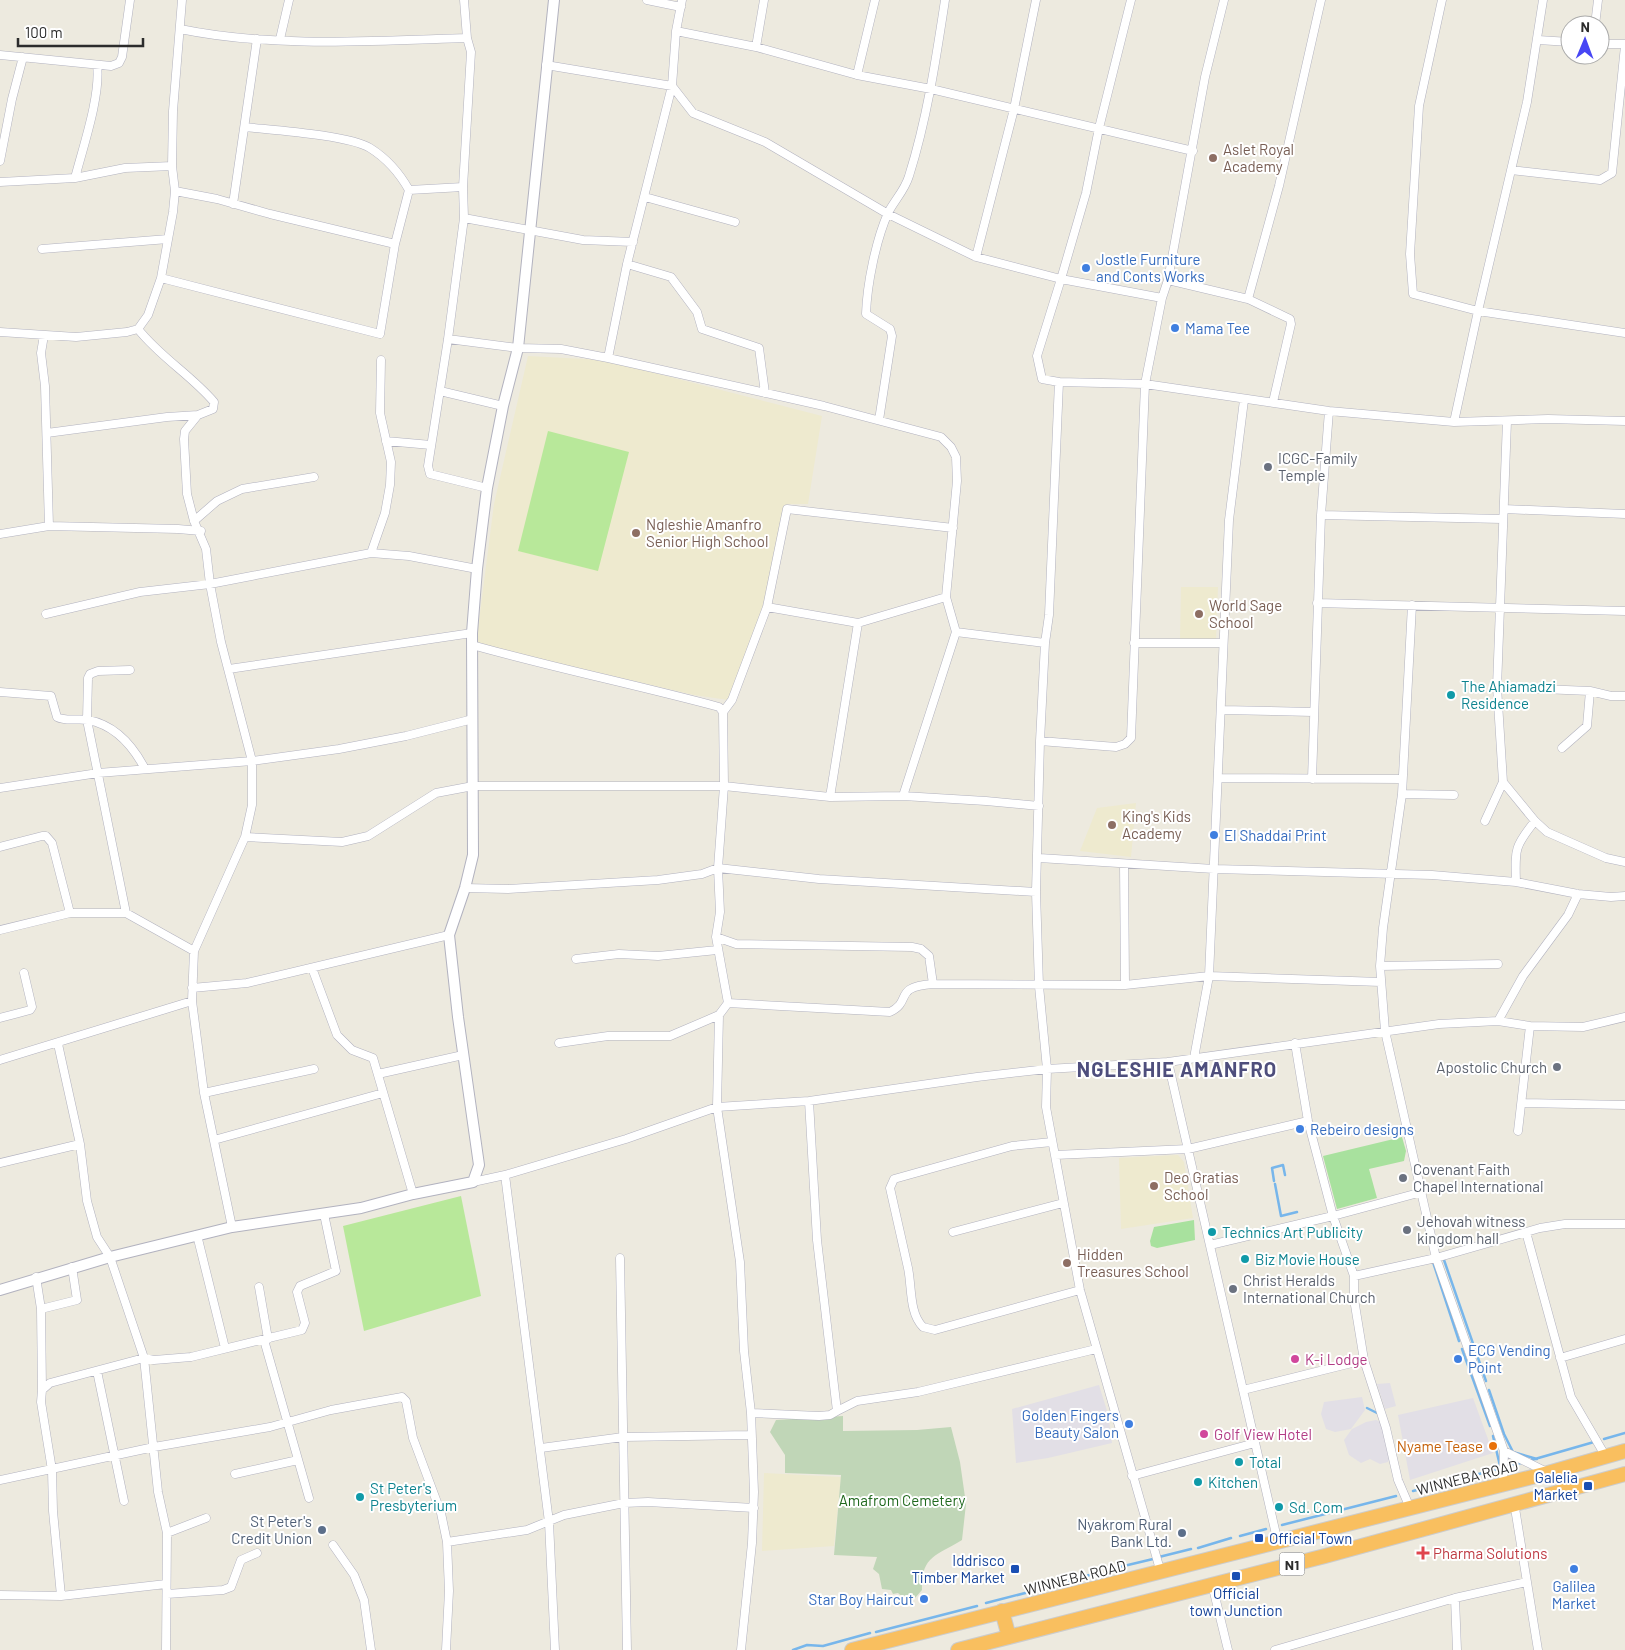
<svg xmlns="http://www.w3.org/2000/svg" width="1625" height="1650" viewBox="0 0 1625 1650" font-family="Barlow,sans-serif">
<rect width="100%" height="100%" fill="#edeadf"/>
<!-- industrial -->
<path fill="#e2dfe6" d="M1390,1383L1396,1406L1385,1409L1377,1384Z
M1099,1385L1108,1414L1112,1443L1048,1458L1016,1463L1012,1409Z
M1362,1397L1365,1410L1351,1429L1335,1432L1326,1429L1321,1414L1324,1402Z
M1473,1398L1493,1453L1410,1480L1398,1415Z
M1376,1420L1383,1423L1391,1455L1388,1462L1380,1464L1370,1459L1361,1463L1349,1455L1344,1440L1352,1429L1366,1422Z"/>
<!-- education -->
<path fill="#eeeacf" d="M528,356L604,360L822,416L808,504H787L777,568L768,601L728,700L694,695L476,644L494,504Z
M1181,587H1218L1216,641L1180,640Z
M1136,803L1131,857L1080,851L1097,808Z
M1178,1155L1184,1162L1193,1218L1121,1229L1119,1158Z
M764,1473L841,1477L834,1546L762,1551Z"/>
<!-- green -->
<path fill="#a8e19e" d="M1402,1137L1406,1151L1404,1161L1369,1169L1377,1198L1337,1209L1323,1156Z
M1194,1220L1195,1240L1157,1248L1151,1246L1150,1241L1154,1227Z"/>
<!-- cemetery -->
<path fill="#c0d6b7" d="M843,1416V1431L917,1430L951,1427L960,1462L966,1504L962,1540C936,1556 921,1556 922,1590L915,1598L907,1601L898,1593L893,1594L891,1590L882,1589L879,1574L873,1569L877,1557L834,1555L841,1475L785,1473V1455L770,1432L776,1420Z"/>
<!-- pitch -->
<path fill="#b8e89a" d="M548,431L629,452L598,571L518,551Z
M461,1196L481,1296L364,1331L343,1226Z"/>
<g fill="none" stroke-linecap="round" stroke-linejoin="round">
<!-- stream -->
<path stroke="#77b6eb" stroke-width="2.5" d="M1274,1181L1272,1168L1283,1165L1285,1175
M1275,1184L1281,1216L1297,1212
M1444,1260L1486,1381
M1433,1262L1459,1341
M1462,1349L1490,1426
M1489,1390L1504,1434L1513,1452L1537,1459
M1367,1408L1379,1414
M1493,1436L1500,1466
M1604,1439L1625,1433
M1528,1461L1594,1442
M1506,1466L1521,1463
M1413,1491L1502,1468
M1282,1525L1396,1496
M1240,1536L1266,1529
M1198,1548L1231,1538
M1159,1557L1191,1549
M1107,1570L1153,1559
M1065,1582L1100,1572
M1039,1589L1058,1584
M986,1603L1033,1591
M876,1632L977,1606
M793,1650L807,1645L823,1646L870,1633"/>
<defs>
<path id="street" d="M464,0L467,38L471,52L463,187L464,218L448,339L428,466L430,474L487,488
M647,0L681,7
M1131,0L1099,128L1086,193L1061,279L1162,298
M1442,0L1419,106L1410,254L1413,294L1478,311L1625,333
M1595,25L1598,0
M180,29C272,48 373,41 467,38
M676,31L756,47L857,75L931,89L1193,151
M280,39L289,0
M1538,40L1570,42
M1600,44H1625
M756,47L764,0
M0,55L111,66L119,63L122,57L130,0
M546,65L672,86L693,113L765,142L888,214L976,257L1061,279L1037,356L1042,379L1059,382L1049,615L1045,643L1040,741L1036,892L1039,986L1047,1069L1046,1107L1080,1290L1161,1573
M857,75L875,0
M245,127C272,130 349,135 370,148C386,158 400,174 409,190
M0,161L12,99L23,57
M1511,170L1600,180L1612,173L1625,46
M75,178C83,147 101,95 97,65
M0,182L75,178L125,168L172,166
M175,191L217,199L270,214L395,244
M645,197L735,222
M233,204L257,39
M464,218L583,240L633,242
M42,249L168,239
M976,257L1014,109L1036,0
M627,264L671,277L697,312L702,329L759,348L765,393
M161,278L380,334L395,244L409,190L463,187
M1168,280L1248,299L1290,319L1291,324L1273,402
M1248,299L1279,186L1321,0
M0,332L76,337L127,332L138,329L148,315L161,278L173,212L175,191L172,166L173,111L182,0
M44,335L41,353L45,386L49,526
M448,339L518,348L561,349L608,358L824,406L941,437L951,447L956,457L957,481L946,597L956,632L903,796
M608,358L627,264L672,86L676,31L682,0
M1059,382L1145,384L1329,411L1454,422L1548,419L1625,421
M440,391L503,406
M198,415L185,431L184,439L187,494L194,521L206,549L210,584L221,642L252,761V805L245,837L194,951L192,1001L204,1093L232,1227
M879,420L892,336L890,329L866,314C867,284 876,240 888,213C894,201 905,190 909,176C927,119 936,59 945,0
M1507,421L1497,687L1503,782L1535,821L1547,832L1606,858L1625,862
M1454,422L1478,311L1527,102L1543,0
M47,433L167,417L198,415L213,409L214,402C191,375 160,357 138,329
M386,441L431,445
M1504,509L1625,514
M1321,515L1502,519
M194,521L217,501L242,489L314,477
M0,534L49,526L178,529L201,531
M371,553L385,513L390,485L391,462L380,413L381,360
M1317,603L1625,611
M1412,605L1402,794L1383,928L1380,966L1385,1031L1436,1258L1504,1451L1503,1485
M767,607L787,509L953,528
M46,614L140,592L210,584L371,553L409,556L477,569
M858,623L946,597
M956,632L1045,643
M1134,643H1223
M472,645C554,668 637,685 719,707L723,712L724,786L718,868L720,912L716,937L728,1003L719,1015L717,1107L740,1262L744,1351L751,1413L754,1492L752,1543L741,1650
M229,669L472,633
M1497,687L1590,691L1611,696H1625
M0,692L51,696L57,717C66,722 78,718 88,720C115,725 133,746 145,769
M1222,710L1313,712
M723,712L732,700L767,607L858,623L830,797
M1040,741L1116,747L1125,744L1131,738L1145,384L1162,298L1168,280L1205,77L1224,0
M1562,748L1587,726L1590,691
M1219,778L1402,779
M1312,779L1321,515L1329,411
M0,788L98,773L252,761L339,749L406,736L473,719
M1402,794L1454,795
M1485,821L1503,782
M245,837L342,842L368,836L436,793L473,786H724L830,797L903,796L986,801L1039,806
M0,847L42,836H46L52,843L70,913
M1039,858L1214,869L1432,875L1516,882L1578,894L1611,897L1625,896
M1124,864L1125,985
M1516,882C1515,850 1514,847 1535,821
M465,888L508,889L658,880L702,874L718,868L819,879L1036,892
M126,913L87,720L88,678L90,674L98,671L130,670
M0,930L70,913H126L194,951
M716,937L736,944L912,947L921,949L929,956L933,984
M576,959L619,954L658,956L717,950
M1380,966L1498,964
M312,968L337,1035L352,1050L373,1058L413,1194
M192,988L247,983L449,935
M728,1003L890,1012C913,1001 892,987 933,984L1125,985L1209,976L1381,982
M0,1018L30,1010L32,1007L24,973
M1498,1021L1523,976L1568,915L1578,894
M559,1043L608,1036H670L719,1015
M1295,1043L1308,1121L1333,1216L1354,1276V1299L1364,1360L1386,1428L1398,1480L1410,1508
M58,1044L80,1144L87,1201L97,1237L110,1257L144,1358L158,1492L167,1533L166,1650
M1194,1058L1209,976L1229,520L1244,400
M0,1060L192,1001
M1168,1062L1278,1543
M378,1074L463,1055
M204,1093L314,1069
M1522,1103L1625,1105
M1518,1131L1530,1026
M214,1140L383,1093
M1052,1142L1012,1146L894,1179L890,1188C896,1215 902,1241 908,1268C912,1287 909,1313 923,1327L935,1330L1080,1290
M1055,1155L1188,1149L1308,1121
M0,1163L80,1144
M505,1175L549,1522L555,1650
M473,1182L505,1175L626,1139L717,1107L809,1101L977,1077L1047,1069L1168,1062L1439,1024L1498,1021L1530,1026L1583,1027L1625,1017
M953,1232L1063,1203
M1526,1232L1571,1397L1606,1457
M197,1235L225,1348
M1210,1245L1333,1216L1422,1192
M620,1258L627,1650
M1354,1276L1436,1258L1540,1228L1565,1224H1625
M36,1277L41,1309L42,1390
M259,1287L268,1339
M41,1309L77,1300L72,1267
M264,1340L309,1498
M1560,1358L1625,1339
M97,1371L124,1501
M1243,1390L1364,1360
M837,1411L857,1401L918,1392L1096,1349
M751,1413L819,1416L830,1415L837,1411L817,1240L809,1101
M541,1448L623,1437L751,1435
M1504,1451L1547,1472
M235,1474L298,1460
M1132,1476L1255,1443
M0,1480L154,1447L270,1427L331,1410L402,1397L406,1401L413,1438L441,1513L447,1542L449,1591L446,1650
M1514,1502L1538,1650
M167,1533L206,1518
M447,1542L527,1530L564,1515L624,1503L648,1502L754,1508
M333,1545L354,1575L364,1600L371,1650
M1212,1584L1228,1650
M167,1594L223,1590L231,1587L241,1560L257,1553
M0,1595L61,1596L166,1584
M61,1596L53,1511L52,1470L41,1402L42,1390L50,1383L144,1358L154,1360L191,1357L302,1330L305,1323L297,1292L300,1286L336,1271L324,1214
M1455,1598L1457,1650
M1275,1650L1455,1598L1527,1582"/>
<path id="secondary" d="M0,1290L110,1257L232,1227L361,1208L413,1194L473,1182L479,1165L458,1017L449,935L465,888L473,855L472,633L477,569L487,488L503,406L518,348L554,0"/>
<path id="highway" d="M1002,1611L1009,1637
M852,1650L1548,1473L1625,1451
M958,1650L1325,1556L1625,1474"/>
</defs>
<!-- street casing -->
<use href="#street" stroke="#b2b2bf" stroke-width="9"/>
<!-- secondary casing -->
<use href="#secondary" stroke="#b2b2bf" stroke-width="12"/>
<!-- highway casing -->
<use href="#highway" stroke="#ccc" stroke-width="16"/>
<!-- street -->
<use href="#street" stroke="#fff" stroke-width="8"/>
<!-- secondary -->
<use href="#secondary" stroke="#fff" stroke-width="10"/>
<!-- highway -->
<use href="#highway" stroke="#f9bf5f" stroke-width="14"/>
</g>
<!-- markers -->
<g fill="#8d6e63" stroke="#fff" stroke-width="2">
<circle cx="1213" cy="158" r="5"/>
<circle cx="636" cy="533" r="5"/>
<circle cx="1199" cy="614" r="5"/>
<circle cx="1112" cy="825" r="5"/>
<circle cx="1154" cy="1186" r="5"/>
<circle cx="1067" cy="1263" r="5"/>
</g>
<g fill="#3f7fe0" stroke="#fff" stroke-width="2">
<circle cx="1086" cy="268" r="5"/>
<circle cx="1175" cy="328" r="5"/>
<circle cx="1214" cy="835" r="5"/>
<circle cx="1300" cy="1129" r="5"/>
<circle cx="1458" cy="1359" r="5"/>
<circle cx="1129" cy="1424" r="5"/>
<circle cx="1574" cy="1569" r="5"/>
<circle cx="924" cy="1599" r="5"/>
</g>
<g fill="#6b7280" stroke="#fff" stroke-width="2">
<circle cx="1268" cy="467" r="5"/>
<circle cx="1557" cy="1067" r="5"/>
<circle cx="1403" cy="1178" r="5"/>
<circle cx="1407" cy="1230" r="5"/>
<circle cx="1233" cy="1289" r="5"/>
</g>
<g fill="#0f9aa8" stroke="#fff" stroke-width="2">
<circle cx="1451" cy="695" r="5"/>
<circle cx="1212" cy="1232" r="5"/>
<circle cx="1245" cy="1259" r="5"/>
<circle cx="1239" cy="1462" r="5"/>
<circle cx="1198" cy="1482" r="5"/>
<circle cx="360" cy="1497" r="5"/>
<circle cx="1279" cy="1507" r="5"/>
</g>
<g fill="#d1479c" stroke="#fff" stroke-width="2">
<circle cx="1295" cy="1359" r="5"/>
<circle cx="1204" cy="1434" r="5"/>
</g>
<circle fill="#e8710a" stroke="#fff" stroke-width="2" cx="1493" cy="1446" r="5"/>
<g fill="#1a4fb4" stroke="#fff" stroke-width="2">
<rect x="1583" y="1481" width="10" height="10" rx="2.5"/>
<rect x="1254" y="1533" width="10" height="10" rx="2.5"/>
<rect x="1010" y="1564" width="10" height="10" rx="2.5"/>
<rect x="1231" y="1571" width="10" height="10" rx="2.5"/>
</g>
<g fill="#5c6f8a" stroke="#fff" stroke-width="2">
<circle cx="322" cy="1530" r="5"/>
<circle cx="1182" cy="1533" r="5"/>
</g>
<path fill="#e0444e" stroke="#fff" stroke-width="2" d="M1420.5 1545.5h5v5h5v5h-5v5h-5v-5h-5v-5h5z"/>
<g text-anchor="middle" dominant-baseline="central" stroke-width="4" stroke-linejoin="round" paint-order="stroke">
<!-- shield labels -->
<rect fill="#fff" stroke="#6b6b6b" stroke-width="1" x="1279.5" y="1552.5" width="25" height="23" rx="4"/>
<g font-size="14" font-weight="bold" fill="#2c2c2c">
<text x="1292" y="1564">N1</text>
</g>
<!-- education labels -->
<g font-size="15" fill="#785e54" stroke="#fff" text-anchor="start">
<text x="1223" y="149">Aslet Royal<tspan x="1223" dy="17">Academy</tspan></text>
<text x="646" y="524">Ngleshie Amanfro<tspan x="646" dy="17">Senior High School</tspan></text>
<text x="1209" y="605">World Sage<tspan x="1209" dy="17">School</tspan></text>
<text x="1122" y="816">King's Kids<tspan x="1122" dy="17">Academy</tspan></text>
<text x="1164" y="1177">Deo Gratias<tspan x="1164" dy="17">School</tspan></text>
<text x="1077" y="1254">Hidden<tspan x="1077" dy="17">Treasures School</tspan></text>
</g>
<!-- shop labels -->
<g font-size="15" fill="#366cbe" stroke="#fff" text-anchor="start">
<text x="1096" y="259">Jostle Furniture<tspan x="1096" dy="17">and Conts Works</tspan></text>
<text x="1185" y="328">Mama Tee</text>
<text x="1224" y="835">El Shaddai Print</text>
<text x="1310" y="1129">Rebeiro designs</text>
<text x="1468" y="1350">ECG Vending<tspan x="1468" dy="17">Point</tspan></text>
<text x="1119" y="1415" text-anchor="end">Golden Fingers<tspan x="1119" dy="17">Beauty Salon</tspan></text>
<text x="1574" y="1586" text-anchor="middle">Galilea<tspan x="1574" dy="17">Market</tspan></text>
<text x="914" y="1599" text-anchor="end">Star Boy Haircut</text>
</g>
<!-- worship labels -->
<g font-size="15" fill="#5b616d" stroke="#fff" text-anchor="start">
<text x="1278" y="458">ICGC-Family<tspan x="1278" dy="17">Temple</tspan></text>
<text x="1547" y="1067" text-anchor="end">Apostolic Church</text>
<text x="1413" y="1169">Covenant Faith<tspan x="1413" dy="17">Chapel International</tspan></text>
<text x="1417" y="1221">Jehovah witness<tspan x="1417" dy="17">kingdom hall</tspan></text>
<text x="1243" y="1280">Christ Heralds<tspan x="1243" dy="17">International Church</tspan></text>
</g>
<!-- culture labels -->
<g font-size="15" fill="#0d838f" stroke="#fff" text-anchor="start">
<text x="1461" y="686">The Ahiamadzi<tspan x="1461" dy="17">Residence</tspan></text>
<text x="1222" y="1232">Technics Art Publicity</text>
<text x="1255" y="1259">Biz Movie House</text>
<text x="1249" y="1462">Total</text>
<text x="1208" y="1482">Kitchen</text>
<text x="370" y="1488">St Peter's<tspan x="370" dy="17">Presbyterium</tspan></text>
<text x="1289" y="1507">Sd. Com</text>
</g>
<!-- hotel labels -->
<g font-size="15" fill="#b23c85" stroke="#fff" text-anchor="start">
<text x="1305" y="1359">K-i Lodge</text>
<text x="1214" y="1434">Golf View Hotel</text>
</g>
<!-- food labels -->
<g font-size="15" fill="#c56008" stroke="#fff" text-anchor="end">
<text x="1483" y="1446">Nyame Tease</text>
</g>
<!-- street labels -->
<g font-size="15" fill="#2c2c2c" stroke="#fff">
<text transform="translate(1467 1477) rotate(-14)">WINNEBA ROAD</text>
<text transform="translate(1075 1577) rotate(-14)">WINNEBA ROAD</text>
</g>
<!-- transit labels -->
<g font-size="15" fill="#164399" stroke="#fff" text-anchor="end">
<text x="1578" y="1477">Galelia<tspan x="1578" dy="17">Market</tspan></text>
<text x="1269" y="1538" text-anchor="start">Official Town</text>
<text x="1005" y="1560">Iddrisco<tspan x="1005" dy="17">Timber Market</tspan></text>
<text x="1236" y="1593" text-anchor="middle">Official<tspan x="1236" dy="17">town Junction</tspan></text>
</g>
<!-- park labels -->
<g font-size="15" fill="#1f681d" stroke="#fff">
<text x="902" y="1500">Amafrom Cemetery</text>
</g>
<!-- service labels -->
<g font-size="15" fill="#4e5e75" stroke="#fff" text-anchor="end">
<text x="312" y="1521">St Peter's<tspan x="312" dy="17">Credit Union</tspan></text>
<text x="1172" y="1524">Nyakrom Rural<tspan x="1172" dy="17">Bank Ltd.</tspan></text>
</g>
<!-- health labels -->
<g font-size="15" fill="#be3a42" stroke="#fff" text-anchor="start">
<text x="1433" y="1553">Pharma Solutions</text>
</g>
<!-- district labels -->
<g font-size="20" font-weight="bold" letter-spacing="1" fill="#4e4e7c" stroke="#fff">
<text x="1177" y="1069">NGLESHIE AMANFRO</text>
</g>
</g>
<!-- north arrow -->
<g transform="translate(1585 40) rotate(1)"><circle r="24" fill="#ffffff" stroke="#ababab"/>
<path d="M0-4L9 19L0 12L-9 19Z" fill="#4746f4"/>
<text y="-8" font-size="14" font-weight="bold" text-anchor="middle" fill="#2c2c2c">N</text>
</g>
<!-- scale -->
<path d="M18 38v8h125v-8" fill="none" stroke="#2c2c2c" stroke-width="2.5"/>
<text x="25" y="38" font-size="15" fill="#2c2c2c" stroke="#ffffff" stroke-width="4" paint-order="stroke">100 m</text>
</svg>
